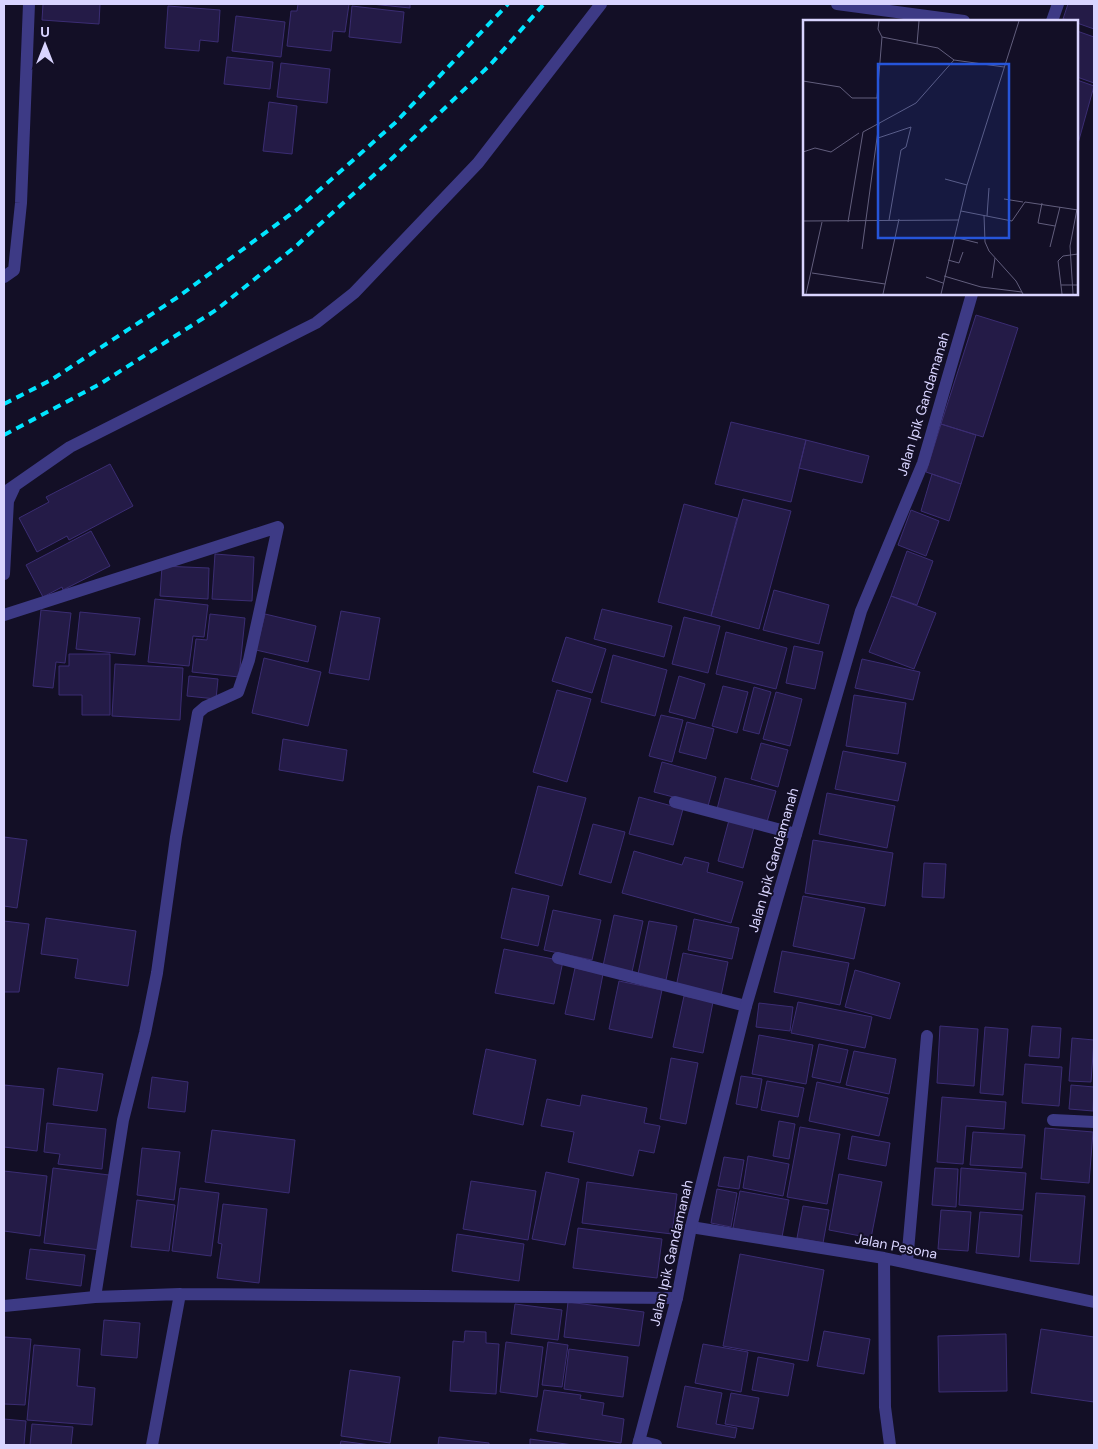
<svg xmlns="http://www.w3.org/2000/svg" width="1098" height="1449" viewBox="0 0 1098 1449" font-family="'DM Sans',sans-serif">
<rect width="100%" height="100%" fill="#130f26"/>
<!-- building -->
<path fill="#241b47" stroke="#3b2d73" d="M43,4H100L99,24L42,20Z
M298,4H349L345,32L333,31L331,51L287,46L291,11H297Z
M371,4H410V8Z
M1068,4H1094V29L1077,23V21L1063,19Z
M168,6L220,10L218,42L200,40L199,51L165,48Z
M352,6L404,12L401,43L349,37Z
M236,16L285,22L281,57L232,51Z
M1077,31L1094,37V83L1077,77Z
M227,57L273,62L270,89L224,84Z
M281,63L330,69L327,103L277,97Z
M1077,80L1094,86L1077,147Z
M269,102L297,106L292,154L263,151Z
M976,315L1018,328L983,437L941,424Z
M731,422L806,440L791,502L715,484Z
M941,424L976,435L961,484L926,472Z
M806,440L869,456L862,483L799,468Z
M110,464L133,506L69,540L67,536L37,552L19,518L49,502L46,497Z
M932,474L961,484L949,521L921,511Z
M743,499L791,511L759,629L711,616Z
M684,504L737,518L711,616L658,602Z
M911,510L939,521L926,556L898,545Z
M91,531L110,566L63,590L62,587L43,597L26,565Z
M907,551L933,561L917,605L891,596Z
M215,554L254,557L252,601L212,599Z
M162,566L209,568L208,599L160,596Z
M774,590L829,605L819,644L763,630Z
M891,596L936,613L914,669L869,652Z
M155,599L208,605L204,637L193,636L189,666L148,662Z
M602,609L672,626L664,657L594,639Z
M41,610L71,613L65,663L56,662L53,688L33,686Z
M341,611L380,618L369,680L329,673Z
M80,612L140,618L135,655L76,649Z
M210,614L245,618L239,677L192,672L196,639L207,640Z
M265,614L316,626L308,662L256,650Z
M684,617L720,626L708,673L672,664Z
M726,632L787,648L776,689L716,674Z
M566,637L606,649L592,693L552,681Z
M794,646L823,652L815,689L786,683Z
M69,654H110V715H82V695H59V666H69Z
M613,655L667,670L655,716L601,702Z
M264,658L321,672L308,726L252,713Z
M862,659L920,672L913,700L855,688Z
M115,664L183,668L180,720L112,716Z
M189,676L218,679L216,699L187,696Z
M679,676L705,684L695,719L669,712Z
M723,686L748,692L737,733L712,726Z
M754,687L771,692L759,734L743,730Z
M557,690L591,699L567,782L533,772Z
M776,692L802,699L790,746L763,739Z
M854,695L906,703L898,754L846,746Z
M661,715L683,720L672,762L649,756Z
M687,722L714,729L706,759L679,752Z
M283,739L347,750L343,781L279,770Z
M761,743L788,750L778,787L751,779Z
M843,751L906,763L898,801L835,789Z
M662,762L716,777L708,806L654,792Z
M725,778L776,791L767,822L717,809Z
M538,786L586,798L562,886L515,873Z
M827,793L895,806L887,848L819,834Z
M639,797L683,809L673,845L629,834Z
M729,820L754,827L743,868L718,861Z
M593,824L625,832L611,883L579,874Z
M4,837L27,840L17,908L4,906Z
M813,840L893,853L885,906L805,893Z
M634,851L682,865L685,857L709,863L707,872L743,882L731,923L622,893Z
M924,863L946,864L944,898L922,897Z
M512,888L549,896L538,946L501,938Z
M803,896L865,908L854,959L793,946Z
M553,910L601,920L592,960L544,950Z
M614,915L643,921L632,972L603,966Z
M46,918L136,931L128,986L75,978L78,959L41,954Z
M694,919L739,928L732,959L688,950Z
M4,921L29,924L19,992H4Z
M649,921L677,926L666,980L638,974Z
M504,949L563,961L554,1004L495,993Z
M782,951L849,963L840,1005L774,992Z
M683,953L728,962L721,996L676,987Z
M575,968L603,974L594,1020L565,1014Z
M855,970L900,983L890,1019L845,1007Z
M619,981L662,990L652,1038L609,1029Z
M684,996L713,1002L703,1053L673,1047Z
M798,1002L872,1017L865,1048L791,1033Z
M759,1003L793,1007L790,1031L756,1027Z
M940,1026L978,1029L974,1086L937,1083Z
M1032,1026L1061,1028L1059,1058L1029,1056Z
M985,1027L1008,1029L1003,1095L980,1093Z
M759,1035L813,1045L806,1084L752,1074Z
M1072,1038L1094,1040L1091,1082L1069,1081Z
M819,1044L848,1050L840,1083L812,1077Z
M486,1049L536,1060L523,1125L473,1114Z
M854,1051L896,1059L889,1094L846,1085Z
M671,1058L698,1063L686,1124L660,1119Z
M1025,1064L1062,1067L1059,1106L1022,1103Z
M58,1068L103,1074L97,1111L53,1105Z
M741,1076L762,1079L757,1108L736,1104Z
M152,1077L188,1082L185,1112L148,1108Z
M767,1081L804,1088L798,1117L761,1110Z
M817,1082L888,1098L879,1136L809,1121Z
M4,1085L44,1089L37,1151L4,1147Z
M1071,1085L1094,1087L1093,1111L1069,1109Z
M582,1095L647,1108L644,1123L660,1126L654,1153L639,1150L633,1176L568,1162L574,1132L541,1126L547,1099L580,1106Z
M942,1097L1006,1102L1004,1129L966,1126L963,1164L937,1162Z
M779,1121L795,1124L789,1159L773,1156Z
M47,1123L106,1129L102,1169L58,1164L60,1154L44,1152Z
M800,1127L840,1134L827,1204L787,1197Z
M1045,1128L1093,1132L1089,1183L1041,1179Z
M212,1130L295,1140L289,1193L205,1182Z
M973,1132L1025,1135L1022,1168L970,1165Z
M852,1136L890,1143L886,1166L848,1159Z
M142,1148L180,1152L174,1200L137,1195Z
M748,1156L789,1164L783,1196L743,1188Z
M724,1157L744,1160L739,1189L718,1186Z
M53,1168L109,1175L100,1250L44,1243Z
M935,1168L958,1169L956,1207L932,1205Z
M961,1168L1026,1173L1023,1210L959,1205Z
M4,1171L47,1176L40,1236L4,1231Z
M546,1172L579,1179L565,1245L532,1239Z
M839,1174L882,1182L871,1238L829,1230Z
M471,1181L536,1191L528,1240L463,1229Z
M587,1182L677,1194L672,1234L582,1223Z
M180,1188L219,1193L211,1256L172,1251Z
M717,1189L737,1193L731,1227L711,1223Z
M740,1191L789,1200L782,1237L733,1228Z
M1036,1193L1085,1196L1079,1264L1030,1261Z
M137,1200L175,1205L169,1251L131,1247Z
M223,1204L267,1209L259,1283L217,1278L222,1244L218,1243Z
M803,1206L829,1210L823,1243L797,1238Z
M941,1210L971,1212L968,1251L938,1249Z
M980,1212L1022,1215L1019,1257L976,1253Z
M578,1228L662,1239L657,1278L573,1268Z
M457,1234L524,1244L519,1281L452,1271Z
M30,1249L85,1255L81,1286L26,1279Z
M740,1254L824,1270L808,1361L723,1346Z
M568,1302L644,1312L639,1346L564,1337Z
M515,1304L562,1310L558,1340L511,1334Z
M104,1320L140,1323L137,1358L101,1355Z
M1041,1329L1094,1337V1402L1031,1393Z
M465,1331L486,1332V1343L499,1344L496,1394L450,1391L453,1341L464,1342Z
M824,1331L870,1339L864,1374L817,1366Z
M1006,1334L1007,1391L939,1392L938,1336Z
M4,1337L31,1339L25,1405L4,1404Z
M506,1342L543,1347L537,1397L500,1392Z
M548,1342L568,1345L562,1387L542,1385Z
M703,1344L748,1352L741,1392L695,1383Z
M34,1345L80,1349L77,1386L95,1388L92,1425L27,1420Z
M569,1349L628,1357L623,1397L564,1389Z
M758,1357L794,1364L788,1396L752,1390Z
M350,1370L400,1377L390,1443L341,1436Z
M685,1386L722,1393L716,1424L737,1428L735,1438L677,1427Z
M544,1390L581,1395L580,1399L604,1403L602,1415L624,1419L621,1443L537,1431Z
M731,1393L759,1398L753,1429L725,1424Z
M4,1419L26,1421L24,1445H4Z
M32,1424L73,1427L71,1445H30Z
M439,1437L489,1443V1445H438Z
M530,1439L573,1445H530Z
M341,1441L371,1445H340Z"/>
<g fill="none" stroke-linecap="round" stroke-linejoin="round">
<!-- minor -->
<path stroke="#3d3a85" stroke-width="12" d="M837,4L964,21
M4,277L14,270L21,203L29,4
M4,493L70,447L316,323L354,293L478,163L601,4
M4,574L8,501L14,488
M4,615L278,527
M675,802L796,834
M558,958L746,1006
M1053,1120L1094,1122
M691,1227L884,1258L1094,1302
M884,1258L885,1407L890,1445
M907,1262L927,1036
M95,1297L123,1120L145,1033L157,973L176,837L198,713L205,707L238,692L249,660L278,527
M4,1306L95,1297L180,1294L677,1298
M639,1441L656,1445
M152,1445L180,1294"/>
<!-- tertiary -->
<path stroke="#3d3a85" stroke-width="12" d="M1052,21L1058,4
M638,1445L677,1298L691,1227L746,1006L861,611L923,463L972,294"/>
<!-- rail -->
<path stroke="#00e5ff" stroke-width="4" stroke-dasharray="8 6" stroke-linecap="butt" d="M4,404L51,380L178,297L299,208L395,123L508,4
M4,435L100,384L216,310L296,246L385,165L490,65L544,4"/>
</g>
<g text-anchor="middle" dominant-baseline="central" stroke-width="4" stroke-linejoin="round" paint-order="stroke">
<!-- street labels -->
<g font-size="14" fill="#d9d4ff" stroke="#130f26">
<text transform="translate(923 404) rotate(-73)">Jalan Ipik Gandamanah</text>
<text transform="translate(773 860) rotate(-74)">Jalan Ipik Gandamanah</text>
<text transform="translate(896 1246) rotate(11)">Jalan Pesona</text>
<text transform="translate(671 1253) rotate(-77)">Jalan Ipik Gandamanah</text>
</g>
</g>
<!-- overview -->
<g transform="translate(803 20)">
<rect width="275" height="275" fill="#130f26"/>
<path fill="none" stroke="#625e7d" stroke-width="1" d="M76,1L75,9L79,17L135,28L151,40M114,24L116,1M0,61L37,67L49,78H74L79,17M75,118L108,107M0,132L12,128L28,132L56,113M142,159L164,165M201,179L220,182M239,183L235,203L252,206M158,191L209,201L222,182L275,190M181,195L182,222L186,231L213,261L220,274M184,196L186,168M86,200L98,130L103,127L108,107M0,201L156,200M45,202L60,112L113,83L151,40L201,47M151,217L175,223M247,227L257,187M59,229L76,103M145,240L156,243L160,232M9,253L82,264M141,256L178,267L219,272M123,257L140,263M189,258L192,238M258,265H275M3,274L19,202M80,274L96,199M138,274L164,165L216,1M259,274L255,241L260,236L275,234M270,274L267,226L274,189"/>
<path fill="#2655da" fill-opacity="0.15" stroke="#2655da" stroke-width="2.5" d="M75,44H206V218H75Z"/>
<rect width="275" height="275" fill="none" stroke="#d9d4ff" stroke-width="2.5"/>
</g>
<!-- border -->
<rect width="1098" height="1449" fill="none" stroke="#d9d4ff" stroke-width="10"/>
<!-- north arrow -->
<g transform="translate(45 45)" stroke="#130f26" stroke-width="4" paint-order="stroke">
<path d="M0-4L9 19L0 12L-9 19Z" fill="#d9d4ff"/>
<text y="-8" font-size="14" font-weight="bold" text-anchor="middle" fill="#d9d4ff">U</text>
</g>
</svg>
